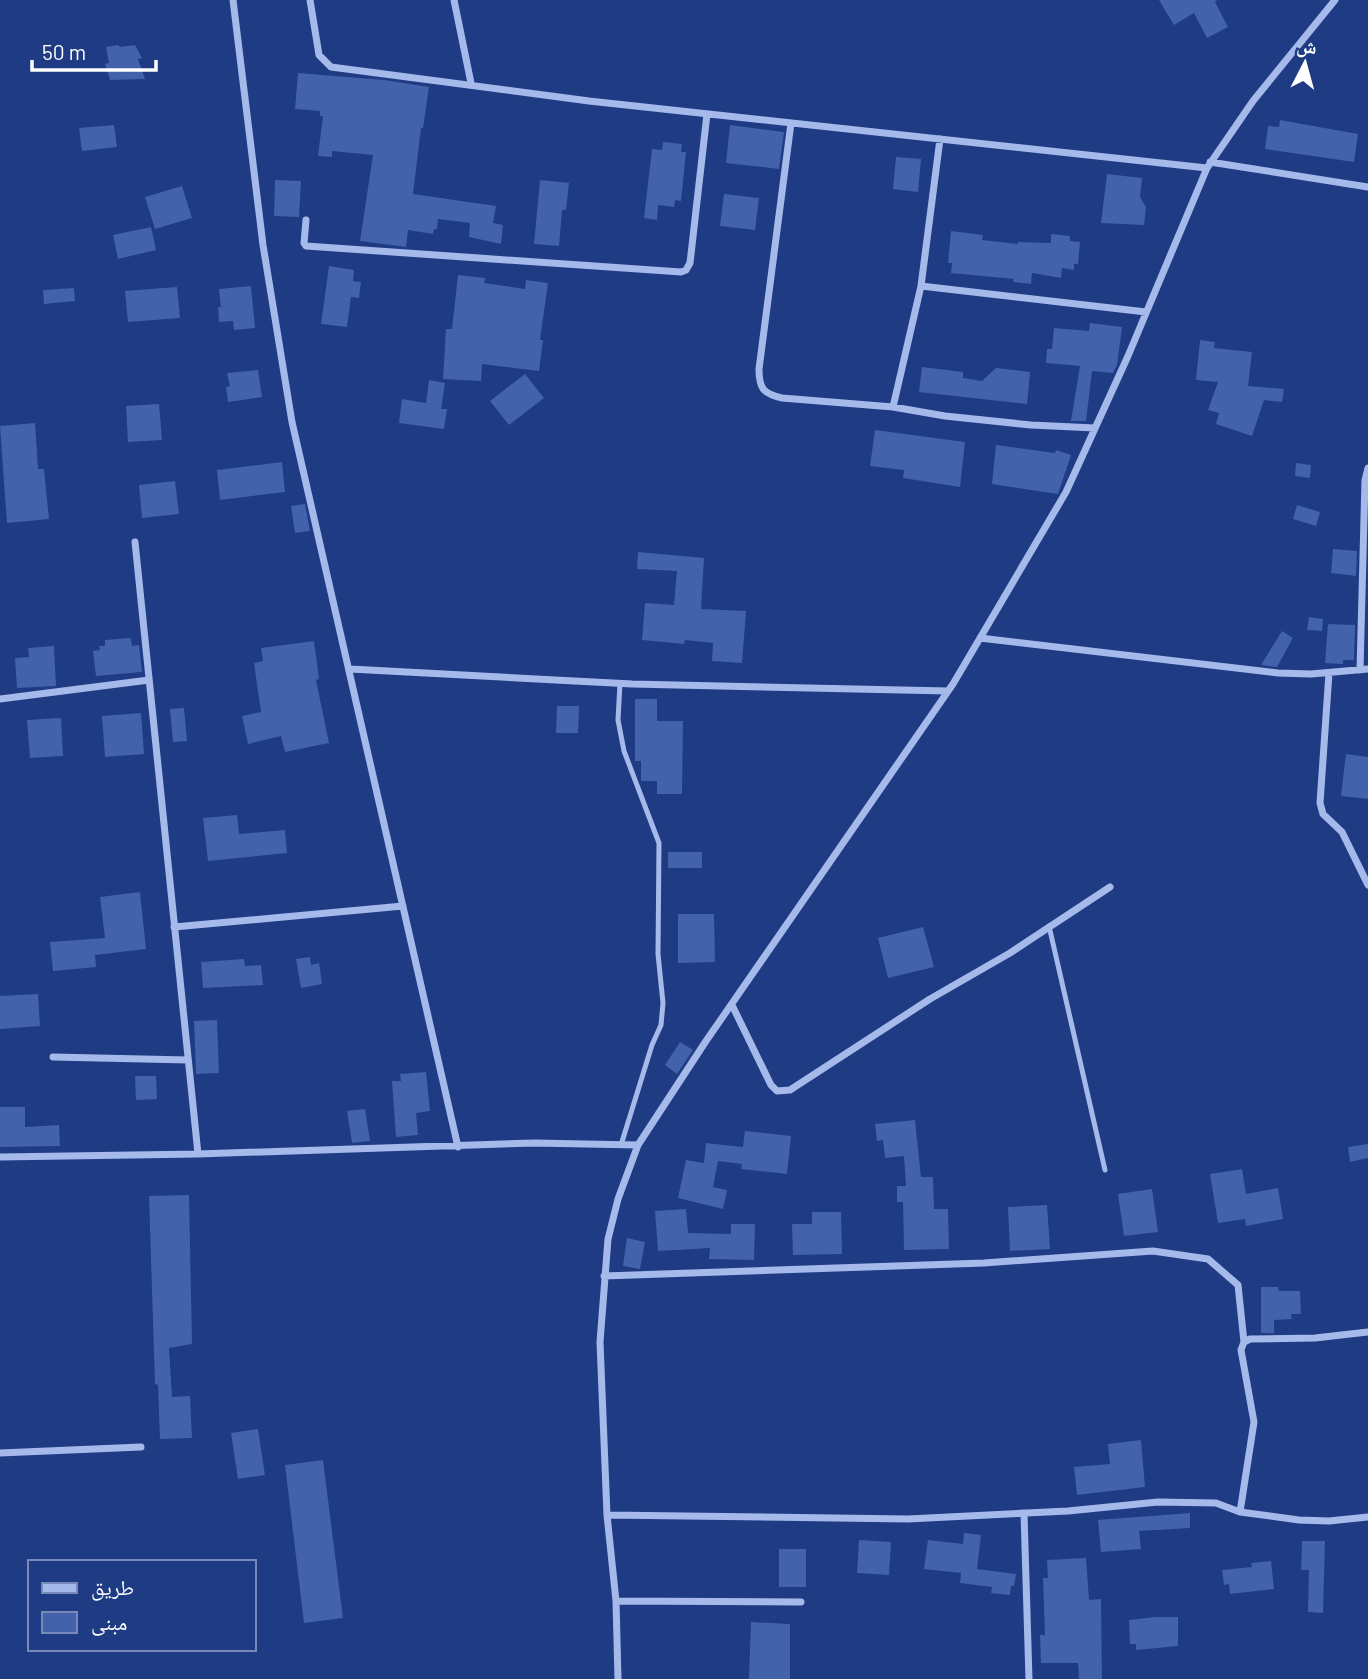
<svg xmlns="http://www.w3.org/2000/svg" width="1368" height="1679" viewBox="0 0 1368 1679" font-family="Barlow,'Noto Naskh Arabic',sans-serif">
<rect width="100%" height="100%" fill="#1e3b84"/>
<!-- building -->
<path fill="#4262ab" d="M1159,0H1217L1215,2L1228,27L1207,38L1194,13L1174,25Z
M118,45L120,47L135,45L142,58L138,59L145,79L110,80L105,64L109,63L106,47Z
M298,73L384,80L429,87L423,128H421L413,194L496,206L493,223L503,225L501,244L469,237L470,223L438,219L437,229H434L433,234L408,230L406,247L360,241L373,155L332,151V157L318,156L323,116H320V111L295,109Z
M1280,120L1358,134L1354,162L1265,149L1268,126L1279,127Z
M114,125L117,147L82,151L79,128Z
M730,125L784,132L779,169L726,163Z
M663,142L682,144L681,152H686L681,201L675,200L674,207L658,205L657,220L644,218L652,149L662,150Z
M896,157L921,159L918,192L893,189Z
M1107,174L1142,178L1140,197L1146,207L1144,225L1101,223Z
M275,180L301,181L299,217L274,216Z
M540,180L569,183L566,210H562L559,246L534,244Z
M182,186L192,218L155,229L145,197Z
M724,194L759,198L755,230L720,226Z
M151,227L156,250L118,259L113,235Z
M951,231L983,235L982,240L1018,244V242L1051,243V234L1070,236V241L1080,242L1078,264H1074V270L1062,268L1061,278L1032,273L1031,284L1013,282L1014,279L951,273L952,263H948Z
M329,266L354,270L353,281L361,282L359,298L351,297L347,327L321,324Z
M458,275L485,278L484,283L525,289L526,280L548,283L540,340H543L539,371L482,364L481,381L443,379L446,329H452Z
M251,286L255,328L234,330L233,321L219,322L218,307H221L219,289Z
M177,287L180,318L128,322L125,291Z
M74,288L75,301L44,304L43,290Z
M1090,323L1122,327L1117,365L1113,373L1092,371L1086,421H1071L1080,366L1046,363L1047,349H1052L1054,328L1089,331Z
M1200,340L1215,342L1214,348L1252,352L1248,386L1284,389L1282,402L1264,400L1252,436L1216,424L1219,413L1208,410L1218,382L1196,380Z
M922,367L963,372V378L982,381L996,368L1030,372L1027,404L919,392Z
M258,370L262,397L228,402L226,387L230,386L227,373Z
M525,374L544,398L509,425L490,401Z
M429,380L445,383L441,409H447L444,429L399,423L402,399L426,403Z
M159,404L162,440L128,442L126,406Z
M35,423L38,469H44L49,519L7,523L0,426Z
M875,430L965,442L960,487L903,478L904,470L870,466Z
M996,445L1055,453L1056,450L1071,455L1058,494L992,484Z
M282,462L285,492L220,500L217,470Z
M1296,463L1311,465L1310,478L1295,476Z
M175,481L179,514L142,518L139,485Z
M305,504L310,531L295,533L291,506Z
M1297,505L1320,512L1316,526L1293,519Z
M1333,549L1357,551L1356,576L1331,573Z
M638,552L704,558L701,609L746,611L742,663L712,661L713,643L685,640L684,644L642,640L645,603L674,605L677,571L637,569Z
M1309,617L1323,619L1322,631L1307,630Z
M1328,624L1355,625L1354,660H1343V664L1325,663Z
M1282,631L1293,638L1277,667L1261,665Z
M131,638L132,646L139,645L142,672L96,676L93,651L100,650L99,646H105V640Z
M314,641L319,679L316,680L329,743L285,752L281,736L248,744L242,716L261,712L254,663L263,661L261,648Z
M54,646L56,686L17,688L15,658L29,657L28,648Z
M635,699H657V721H683L682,794H657V781H641V761H635Z
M557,706H579L578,733H556Z
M184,708L187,741L173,742L170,709Z
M141,713L144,754L105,757L102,716Z
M61,718L63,756L30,758L27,720Z
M1346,754L1368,757V799L1341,796Z
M237,815L239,834L285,830L287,853L208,861L203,818Z
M668,852H702V868H668Z
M140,892L146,949L95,955L96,967L53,971L50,942L105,938L100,897Z
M678,914H714L715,962L678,963Z
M923,927L934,967L888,978L878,938Z
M310,957L311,965L319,963L322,984L301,988L296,959Z
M244,959L245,966L261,965L263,985L203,988L201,962Z
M38,994L40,1026L0,1029V996Z
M217,1020L219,1073L196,1074L194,1021Z
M680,1042L693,1050L677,1074L665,1065Z
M426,1072L430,1111L416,1113L418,1135L396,1137L392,1081H401L400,1074Z
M135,1076H156L157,1099L136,1100Z
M0,1107H25V1127L59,1125L60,1146L0,1147Z
M365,1109L370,1141L352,1143L347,1111Z
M915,1120L921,1177H933L934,1209H948L949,1249L904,1250L903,1202H897V1186H906L904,1156L885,1158L883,1140L877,1141L875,1124Z
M745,1131L791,1136L787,1174L741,1169L742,1164L718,1161L713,1187L727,1190L723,1209L678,1198L686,1160L704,1163L706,1143L743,1147Z
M1368,1144V1158L1350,1162L1348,1147Z
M1242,1169L1246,1194L1278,1188L1283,1219L1246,1226L1245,1219L1218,1223L1210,1174Z
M1152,1189L1158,1232L1124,1236L1118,1194Z
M189,1195L192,1344L169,1348L172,1397L190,1396L192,1438L160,1439L158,1385L155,1384L149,1196Z
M1047,1205L1050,1249L1010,1251L1008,1207Z
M686,1209L688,1233L731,1234V1224H755L754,1260L709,1259L710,1248L658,1251L655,1211Z
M812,1212H841L842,1254L793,1255L792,1224H812Z
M627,1238L645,1242L640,1269L623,1266Z
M1261,1287H1278L1279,1291H1300L1301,1314H1291L1292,1319L1274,1320V1333H1261Z
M258,1429L265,1475L238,1479L231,1433Z
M1141,1440L1145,1487L1077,1495L1074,1467L1110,1464L1108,1444Z
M323,1460L343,1618L304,1623L285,1465Z
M1190,1513V1528L1139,1531L1141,1549L1101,1552L1098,1520Z
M964,1533L981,1535L977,1569L1016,1574L1014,1586H1011L1010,1595L991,1593L992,1587L960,1583L961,1573L924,1569L928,1540L963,1544Z
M859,1540L891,1542L889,1575L857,1573Z
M1302,1541H1325L1323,1613L1308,1612L1309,1570H1301Z
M779,1549H806V1587H779Z
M1086,1558L1089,1600L1101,1599L1102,1679H1079L1078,1663H1041L1040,1635H1045L1043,1578H1048L1047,1560Z
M1271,1561L1274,1589L1230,1594L1229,1584L1224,1585L1222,1570L1252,1567L1251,1563Z
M1155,1617H1178V1646L1136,1650V1644H1130L1129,1620Z
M751,1622L790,1624V1679H749Z"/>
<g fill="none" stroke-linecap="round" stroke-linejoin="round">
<!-- lane -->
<path stroke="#a5baea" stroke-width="5" d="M620,683L618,720L624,751L659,843L658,954L663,1003L661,1025L652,1045L621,1145
M1049,926L1105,1170"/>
<!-- street -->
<path stroke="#a5baea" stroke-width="7" d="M233,0L263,245L292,422L458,1147
M310,0L319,55L331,67L589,101L1207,168
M454,0L471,83
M791,123L759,369C759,388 763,394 782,398L893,407L945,416L1031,425L1095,428
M1210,162L1368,187
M306,220L304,243L306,246L681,272L686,270L690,263L707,114
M921,286L1146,312
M893,407L921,286L940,139
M135,542L198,1154
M980,638L1278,673L1311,674L1368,669
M350,669L632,684L948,691
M1360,670L1365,480L1368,468
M1329,673L1320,803L1323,814L1342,832L1368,885
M0,699L149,680
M174,927L403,906
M732,1005L771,1085L777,1091L790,1090L930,999L1010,953L1110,887
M53,1057L188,1060
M0,1157L198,1154L534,1143L638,1145
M604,1276L984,1263L1153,1251L1208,1259L1238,1285L1244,1342
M0,1453L141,1447
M1240,1512L1254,1422L1241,1350L1244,1342L1250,1339L1315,1338L1368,1332
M1024,1513L1029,1679
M607,1515L908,1519L1068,1511L1158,1502L1216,1503L1240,1512L1299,1520L1329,1521L1368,1517
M616,1601L801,1602
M618,1679L616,1601L607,1515L600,1342L608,1239L618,1199L638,1145L706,1041L953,684L1066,492L1128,356L1207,168L1253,101L1335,0"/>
</g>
<!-- legend -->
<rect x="28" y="1560" width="228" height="91" fill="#1e3b84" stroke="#7889b5" stroke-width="2"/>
<rect x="42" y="1583" width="35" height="10" fill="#a5baea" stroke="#7889b5" stroke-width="2"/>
<text x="91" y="1595" font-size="21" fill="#ffffff">طريق</text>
<rect x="42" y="1612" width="35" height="21" fill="#4262ab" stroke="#7889b5" stroke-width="2"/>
<text x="91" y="1630" font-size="21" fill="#ffffff">مبنى</text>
<!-- north arrow -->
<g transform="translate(1305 63) rotate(6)" stroke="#1e3b84" stroke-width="5" paint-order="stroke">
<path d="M0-5L12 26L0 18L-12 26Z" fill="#ffffff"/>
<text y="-10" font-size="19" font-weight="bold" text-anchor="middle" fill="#ffffff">ش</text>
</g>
<!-- scale -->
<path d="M32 60v10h124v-10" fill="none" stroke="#ffffff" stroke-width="3.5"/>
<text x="42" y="60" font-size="21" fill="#ffffff" stroke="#1e3b84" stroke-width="5" paint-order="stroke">50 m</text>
</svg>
